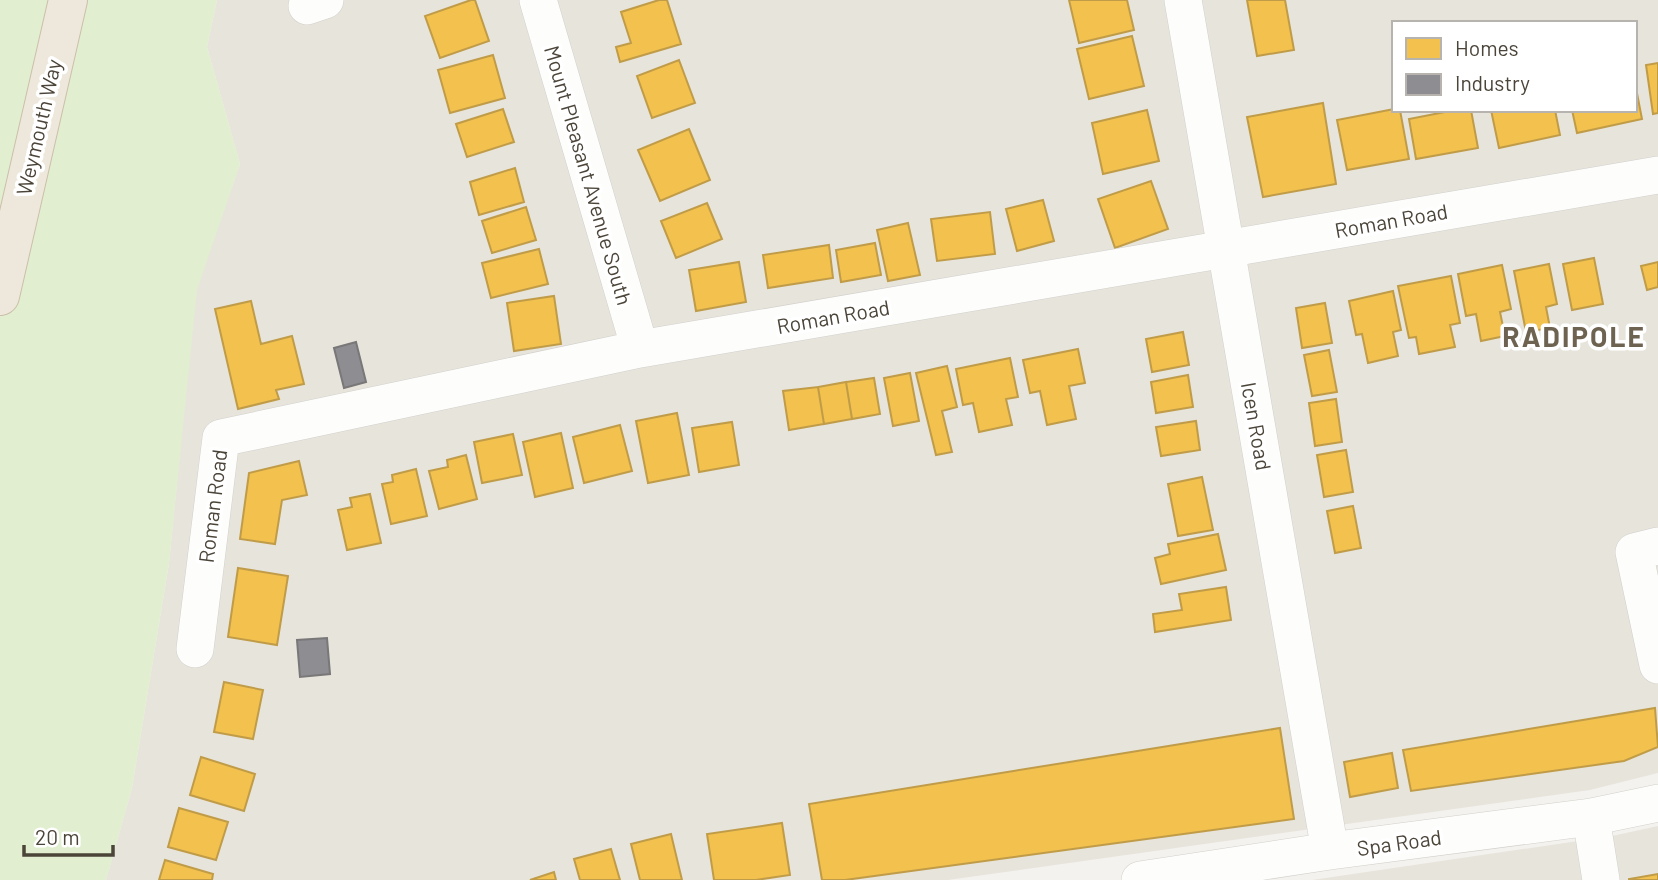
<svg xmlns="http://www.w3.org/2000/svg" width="1658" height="880" viewBox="0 0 1658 880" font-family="Barlow,sans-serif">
<rect width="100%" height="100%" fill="#f4f2ee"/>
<!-- residential -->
<path fill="#e7e4dc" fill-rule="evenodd" d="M217,0H1658V773L1590,790L948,880H106L132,788L169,563L196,290L240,164L207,47ZM1394,23H1635V110H1394Z
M1658,826V880H1312L1612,836Z"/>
<!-- green -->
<path fill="#e1eecf" d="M0,0H217L207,47L240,164L197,290L169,563L132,788L106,880H0Z"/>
<!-- homes -->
<path fill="#f2c14e" stroke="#c09c48" stroke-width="2" d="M471,0H475L489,41L440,58L425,16Z
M659,0H667L681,44L620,62L616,47L631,43L621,12Z
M1069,0H1127L1134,30L1079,43Z
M1247,0H1285L1294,50L1257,56Z
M1132,36L1144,86L1089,99L1077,49Z
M493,55L505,98L450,113L438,70Z
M679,60L695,103L652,118L637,76Z
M1658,63V113L1653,114L1646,65Z
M1635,83L1642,119L1577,133L1572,110H1635Z
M1323,103L1336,184L1263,197L1247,117Z
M503,109L514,142L467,157L456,124Z
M1394,109L1400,110L1409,159L1347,170L1337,120Z
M1147,110L1159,161L1103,174L1092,123Z
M1455,110H1471L1478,148L1416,159L1409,119Z
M1491,110H1555L1560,135L1499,148Z
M689,129L710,180L660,201L638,150Z
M515,168L524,202L479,215L470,182Z
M1151,181L1168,229L1115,248L1098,199Z
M1043,200L1054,241L1017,251L1006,209Z
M707,203L722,239L676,258L661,221Z
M526,207L536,240L492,253L482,221Z
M990,212L995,254L937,261L931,219Z
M908,223L920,275L888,281L877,230Z
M875,243L881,275L841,282L836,250Z
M829,245L833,278L768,288L763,255Z
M539,249L548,284L491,298L482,263Z
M1594,258L1603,304L1572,310L1563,264Z
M739,262L746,302L696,311L689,270Z
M1658,262V287L1647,290L1641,266Z
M1549,264L1557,304L1546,307L1550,328L1526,332L1514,271Z
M1502,265L1511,309L1500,312L1505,336L1481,341L1476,314L1466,316L1458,274Z
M1451,276L1460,323L1450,325L1455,347L1419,354L1416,337L1409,338L1398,286Z
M1393,291L1401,330L1393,332L1398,356L1368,363L1362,334L1356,335L1349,301Z
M554,296L561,344L514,351L507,303Z
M251,301L261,344L292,336L304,384L276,390L279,399L238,409L215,309Z
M1325,303L1332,343L1302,348L1296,308Z
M1183,332L1189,365L1152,372L1146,339Z
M1078,349L1085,383L1069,386L1076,419L1047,425L1040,391L1030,393L1023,360Z
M1329,350L1337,392L1312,396L1304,355Z
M1010,358L1018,397L1006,399L1012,425L979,432L973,403L963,405L956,369Z
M947,366L957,407L942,411L952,452L936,455L916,373Z
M910,373L919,421L893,426L884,378Z
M1188,375L1193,407L1156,413L1151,382Z
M874,378L880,414L852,419L846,382Z
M846,382L852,419L824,424L818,387Z
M818,387L824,424L789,430L783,391Z
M1336,399L1342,442L1315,446L1309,403Z
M677,413L689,475L648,483L636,421Z
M1196,421L1200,450L1161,456L1156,427Z
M732,422L739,465L699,472L692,428Z
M620,425L632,471L584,483L573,437Z
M561,433L573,488L535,497L523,442Z
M513,434L522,475L482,483L474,442Z
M1346,450L1353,492L1324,497L1317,455Z
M466,455L477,499L439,509L429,471L448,467L447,460Z
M299,461L307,495L282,500L275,544L240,539L249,473Z
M416,469L427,516L391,524L382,484L393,482L392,475Z
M1202,477L1213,530L1178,536L1168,484Z
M370,494L381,543L347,550L338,510L352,507L350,498Z
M1353,506L1361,548L1335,553L1327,511Z
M1218,534L1226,570L1161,584L1155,558L1170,554L1168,544Z
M238,568L288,576L277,645L228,637Z
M1226,587L1231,620L1155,632L1153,614L1182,610L1179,594Z
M224,682L263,690L253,739L214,732Z
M1655,708L1658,747L1624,761L1411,791L1403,750Z
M1280,728L1294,819L845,880H822L809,804Z
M1392,753L1398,788L1350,797L1344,762Z
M201,757L255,774L244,811L190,795Z
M179,808L228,822L216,860L168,847Z
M782,823L790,875L756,880H714L707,834Z
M671,834L682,880H640L631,844Z
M611,849L620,880H580L574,859Z
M165,860L213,874L212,880H159Z
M554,872L556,880H530Z
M1658,874V880H1629V879Z"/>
<!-- industry -->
<path fill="#8d8d92" stroke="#797777" stroke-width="2" d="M356,342L366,382L344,388L334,348Z
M327,638L330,674L300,677L297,640Z"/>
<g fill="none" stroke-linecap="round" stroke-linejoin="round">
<defs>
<path id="minor" d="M538,0L640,349
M1183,0L1330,851
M307,6L325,0
M1658,546L1634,552L1658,665
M195,649L221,438L640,349L1658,175
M1591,817L1601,880
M1140,880L1330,851L1591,817L1658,803"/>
<path id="highway" d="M0,296L68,0"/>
</defs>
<!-- minor casing -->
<use href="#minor" stroke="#d2d0cb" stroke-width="38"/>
<!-- highway casing -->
<use href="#highway" stroke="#ccbfa9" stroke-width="40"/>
<!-- minor -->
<use href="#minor" stroke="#fdfdfc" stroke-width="37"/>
<!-- highway -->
<use href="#highway" stroke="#ede8db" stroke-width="38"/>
</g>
<g text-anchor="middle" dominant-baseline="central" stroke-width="7" stroke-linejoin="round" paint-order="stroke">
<!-- street labels -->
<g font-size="21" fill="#4b4439" stroke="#fff">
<text transform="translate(38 127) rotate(-77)">Weymouth Way</text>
<text transform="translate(589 175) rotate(74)">Mount Pleasant Avenue South</text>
<text transform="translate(1391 220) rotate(-10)">Roman Road</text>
<text transform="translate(833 316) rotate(-10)">Roman Road</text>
<text transform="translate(1257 426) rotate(80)">Icen Road</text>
<text transform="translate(212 506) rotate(-83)">Roman Road</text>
<text transform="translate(1399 842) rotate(-8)">Spa Road</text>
</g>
<!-- district labels -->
<g font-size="28" font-weight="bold" letter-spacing="2" fill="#6e6250" stroke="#fff">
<text x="1574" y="336">RADIPOLE</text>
</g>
</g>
<!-- legend -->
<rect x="1392" y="21" width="245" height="91" fill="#ffffff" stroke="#b7b4b0" stroke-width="2"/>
<rect x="1406" y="38" width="35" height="21" fill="#f2c14e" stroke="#b7b4b0" stroke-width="2"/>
<text x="1455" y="56" font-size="21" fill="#4b4439">Homes</text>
<rect x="1406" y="74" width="35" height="21" fill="#8d8d92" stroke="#b7b4b0" stroke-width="2"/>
<text x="1455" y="91" font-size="21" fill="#4b4439">Industry</text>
<!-- scale -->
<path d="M24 845v10h89v-10" fill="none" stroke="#4b4439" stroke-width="3.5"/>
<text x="35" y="845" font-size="21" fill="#4b4439" stroke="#ffffff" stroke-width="5" paint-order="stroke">20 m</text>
</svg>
